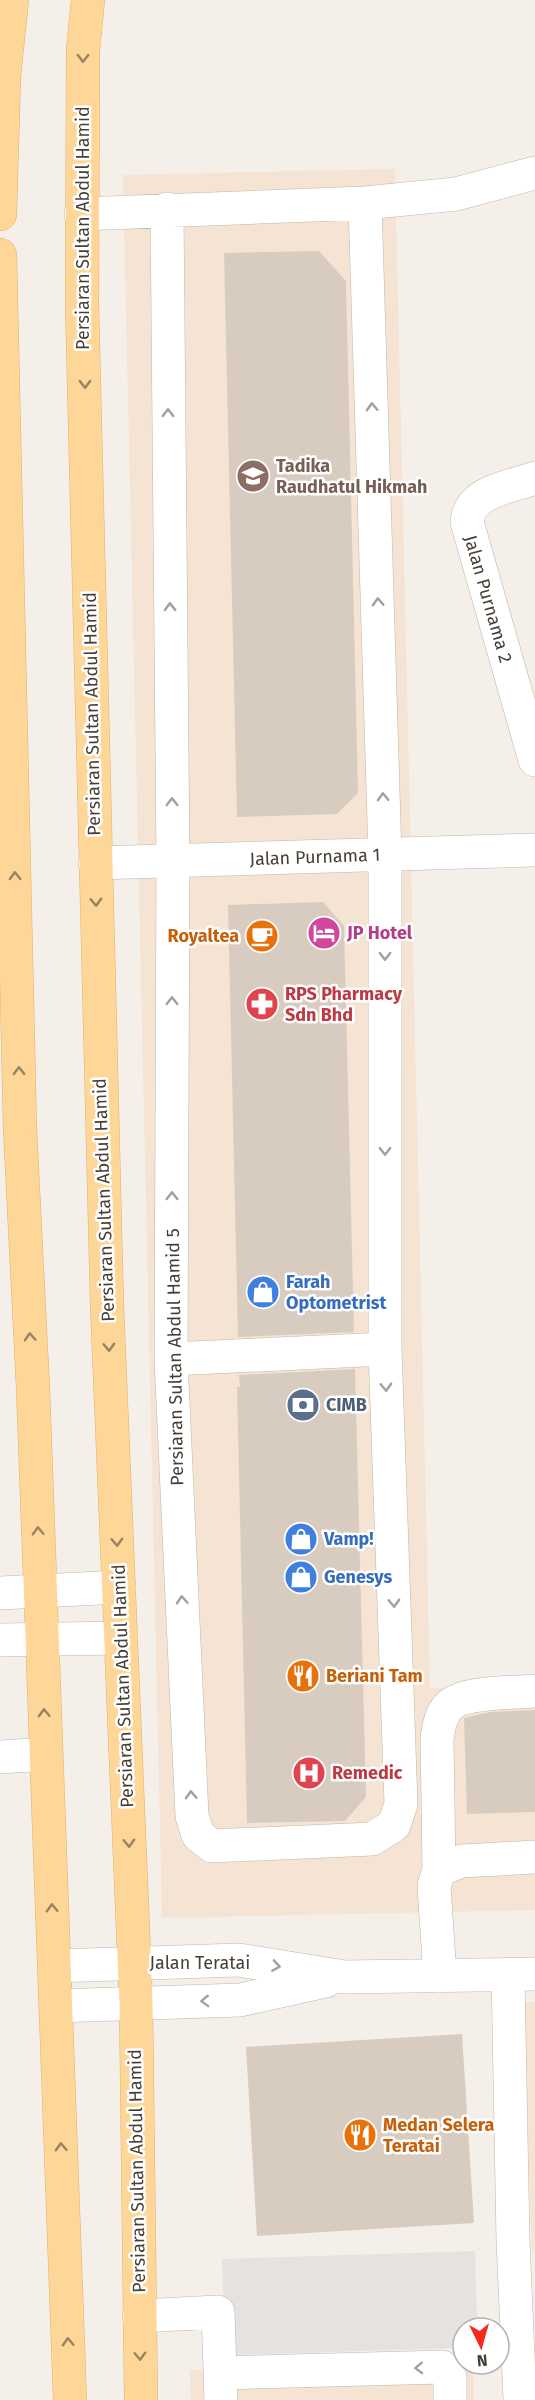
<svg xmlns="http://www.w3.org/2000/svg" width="535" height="2400" viewBox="0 0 535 2400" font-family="'Fira Sans',sans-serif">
<rect width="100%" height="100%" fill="#f4efe8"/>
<!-- commercial -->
<path fill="#f5e4d3" d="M395,169L430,1688L535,1686V1910L162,1918L123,175Z
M523,2002H535V2252L532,2253Z
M463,2362V2364H473L474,2400H191L190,2370Z"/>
<!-- parking -->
<path fill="#e5e2df" d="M475,2251L477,2328H463V2348L225,2355L222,2259Z"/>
<!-- building -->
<path fill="#d8ccc0" d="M319,251L346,281L358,793L337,814L237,817L224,253Z
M323,902L344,926L354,1332L238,1337L228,905Z
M355,1369L366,1797L345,1821L247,1823L237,1387H240L239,1375Z
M535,1710V1812L467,1814L464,1718L491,1712Z
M462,2034L474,2223L257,2236L246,2047Z"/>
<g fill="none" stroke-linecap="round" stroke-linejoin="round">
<defs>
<path id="minor" d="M167,209L173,861L171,1359L192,1816L198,1835L212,1846L372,1839L394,1825L401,1804L385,1349V855L365,203
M81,214L365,203L456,194L535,173
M535,478C510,487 469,491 467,522L535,760
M95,863L535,850
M171,1359L385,1349
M0,1593L119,1587
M0,1640L121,1638
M0,1757L46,1754
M439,1870L462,1861L535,1857
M55,1966L239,1960L345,1977L535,1974
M508,1975L513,2240L520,2400
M440,1976L434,1886L439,1870L437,1738C439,1727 440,1716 448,1707C462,1691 514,1693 535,1691
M56,2006L240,2000L326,1981
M139,2316L218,2312L221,2400
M220,2373L442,2367L450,2377V2400"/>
<path id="major" d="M88,0L83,50L82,304L107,1306L136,2003L141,2400
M0,214L4,76L12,0
M0,255L20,1129L33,1388L70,2400"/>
</defs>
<!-- minor casing -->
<use href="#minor" stroke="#bfb6aa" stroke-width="34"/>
<!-- major casing -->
<use href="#major" stroke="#e2b267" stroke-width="34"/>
<!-- minor -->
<use href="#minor" stroke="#fff" stroke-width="33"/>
<!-- major -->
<use href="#major" stroke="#fdd698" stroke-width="33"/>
</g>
<!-- one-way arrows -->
<defs><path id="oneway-chevron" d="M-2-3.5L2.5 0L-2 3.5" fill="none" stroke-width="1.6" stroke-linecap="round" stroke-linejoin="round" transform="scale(1.5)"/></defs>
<g stroke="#998362">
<use href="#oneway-chevron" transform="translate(83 58) rotate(91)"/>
<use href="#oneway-chevron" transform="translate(85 384) rotate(89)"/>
<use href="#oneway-chevron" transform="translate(15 876) rotate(-91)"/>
<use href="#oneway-chevron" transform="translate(96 902) rotate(88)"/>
<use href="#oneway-chevron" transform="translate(19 1071) rotate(-91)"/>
<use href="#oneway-chevron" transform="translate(30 1337) rotate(-93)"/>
<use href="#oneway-chevron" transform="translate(109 1347) rotate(88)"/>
<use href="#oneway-chevron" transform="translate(38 1531) rotate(-92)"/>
<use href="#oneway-chevron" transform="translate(117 1542) rotate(88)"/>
<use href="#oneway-chevron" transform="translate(44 1713) rotate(-92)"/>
<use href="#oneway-chevron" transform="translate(129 1843) rotate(88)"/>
<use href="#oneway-chevron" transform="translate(52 1908) rotate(-92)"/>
<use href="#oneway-chevron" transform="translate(61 2147) rotate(-92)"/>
<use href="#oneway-chevron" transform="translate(68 2342) rotate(-92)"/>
<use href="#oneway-chevron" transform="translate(140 2356) rotate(88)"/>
</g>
<g stroke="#a39f9a">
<use href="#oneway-chevron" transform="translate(372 407) rotate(-92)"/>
<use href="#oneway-chevron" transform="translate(168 413) rotate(-90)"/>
<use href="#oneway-chevron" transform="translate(378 602) rotate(-92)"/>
<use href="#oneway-chevron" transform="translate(170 607) rotate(-91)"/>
<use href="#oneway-chevron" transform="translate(383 797) rotate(-92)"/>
<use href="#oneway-chevron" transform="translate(172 802) rotate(-91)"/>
<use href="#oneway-chevron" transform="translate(385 956) rotate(90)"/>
<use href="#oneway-chevron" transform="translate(172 1001) rotate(-90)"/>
<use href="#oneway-chevron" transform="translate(385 1151) rotate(90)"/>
<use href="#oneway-chevron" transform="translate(172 1196) rotate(-90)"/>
<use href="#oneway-chevron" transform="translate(386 1387) rotate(88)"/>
<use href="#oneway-chevron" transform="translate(182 1600) rotate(-93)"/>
<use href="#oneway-chevron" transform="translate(394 1603) rotate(88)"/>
<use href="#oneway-chevron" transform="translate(191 1795) rotate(-93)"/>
<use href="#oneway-chevron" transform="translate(276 1966) rotate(9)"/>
<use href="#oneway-chevron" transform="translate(205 2001) rotate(178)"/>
<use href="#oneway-chevron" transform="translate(419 2368) rotate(178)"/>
</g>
<!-- icons -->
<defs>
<symbol id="school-disc" viewBox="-11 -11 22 22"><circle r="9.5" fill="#8d6e63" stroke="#fff"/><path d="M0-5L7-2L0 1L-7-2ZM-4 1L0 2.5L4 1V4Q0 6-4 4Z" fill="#fff"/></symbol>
<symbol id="hotel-disc" viewBox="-11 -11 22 22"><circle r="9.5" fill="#d1479c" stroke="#fff"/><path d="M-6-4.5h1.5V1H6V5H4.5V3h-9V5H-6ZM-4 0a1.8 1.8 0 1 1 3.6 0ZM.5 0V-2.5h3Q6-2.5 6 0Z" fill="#fff"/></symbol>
<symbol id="cafe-disc" viewBox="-11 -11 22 22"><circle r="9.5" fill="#e8710a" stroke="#fff"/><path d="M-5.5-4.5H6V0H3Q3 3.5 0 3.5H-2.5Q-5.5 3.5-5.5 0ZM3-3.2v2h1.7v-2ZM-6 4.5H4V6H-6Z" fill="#fff"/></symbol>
<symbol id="pharmacy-disc" viewBox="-11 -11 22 22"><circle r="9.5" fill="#e0444e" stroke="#fff"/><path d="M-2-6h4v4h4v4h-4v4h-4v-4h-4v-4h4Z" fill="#fff"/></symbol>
<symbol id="shop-disc" viewBox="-11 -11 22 22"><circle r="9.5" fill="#3f7fe0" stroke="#fff"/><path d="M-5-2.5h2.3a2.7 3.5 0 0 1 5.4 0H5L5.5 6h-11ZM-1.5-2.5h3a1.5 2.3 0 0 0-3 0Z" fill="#fff"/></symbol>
<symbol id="bank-disc" viewBox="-11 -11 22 22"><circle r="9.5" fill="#5c6f8a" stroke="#fff"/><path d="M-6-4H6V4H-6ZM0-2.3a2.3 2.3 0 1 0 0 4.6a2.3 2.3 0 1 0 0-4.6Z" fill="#fff"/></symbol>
<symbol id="restaurant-disc" viewBox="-11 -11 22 22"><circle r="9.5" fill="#e8710a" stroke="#fff"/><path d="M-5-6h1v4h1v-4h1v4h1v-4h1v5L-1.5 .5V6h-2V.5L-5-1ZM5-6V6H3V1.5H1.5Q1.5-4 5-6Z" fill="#fff"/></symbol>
<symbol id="hospital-disc" viewBox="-11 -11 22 22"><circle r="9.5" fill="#e0444e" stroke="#fff"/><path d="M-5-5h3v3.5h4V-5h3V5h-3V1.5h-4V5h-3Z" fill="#fff"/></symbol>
</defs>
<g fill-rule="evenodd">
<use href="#school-disc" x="234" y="457" width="38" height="38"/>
<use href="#hotel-disc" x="305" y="914" width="38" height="38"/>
<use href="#cafe-disc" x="243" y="917" width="38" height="38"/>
<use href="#pharmacy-disc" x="243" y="985" width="38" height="38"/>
<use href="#shop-disc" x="244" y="1273" width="38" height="38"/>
<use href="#bank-disc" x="284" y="1386" width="38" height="38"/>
<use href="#shop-disc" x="282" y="1520" width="38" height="38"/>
<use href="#shop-disc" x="282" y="1558" width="38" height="38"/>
<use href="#restaurant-disc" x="284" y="1657" width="38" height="38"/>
<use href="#hospital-disc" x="290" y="1754" width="38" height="38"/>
<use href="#restaurant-disc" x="341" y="2116" width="38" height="38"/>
</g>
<g text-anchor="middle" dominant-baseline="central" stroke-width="5" stroke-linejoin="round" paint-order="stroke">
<!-- street labels -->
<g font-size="18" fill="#473f36" stroke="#fff">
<text transform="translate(83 228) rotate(-90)">Persiaran Sultan Abdul Hamid</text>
<text transform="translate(488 599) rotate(74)">Jalan Purnama 2</text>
<text transform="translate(92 714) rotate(-91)">Persiaran Sultan Abdul Hamid</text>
<text transform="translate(315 857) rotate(-2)">Jalan Purnama 1</text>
<text transform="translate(104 1200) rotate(-92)">Persiaran Sultan Abdul Hamid</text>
<text transform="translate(175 1357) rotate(-91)">Persiaran Sultan Abdul Hamid 5</text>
<text transform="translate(123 1686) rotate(-92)">Persiaran Sultan Abdul Hamid</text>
<text x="200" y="1963">Jalan Teratai</text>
<text transform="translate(137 2171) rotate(-91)">Persiaran Sultan Abdul Hamid</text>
</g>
<!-- education labels -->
<g font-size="18" font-weight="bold" fill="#785e54" stroke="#fff" text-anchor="start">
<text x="276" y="466">Tadika<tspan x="276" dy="21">Raudhatul Hikmah</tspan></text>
</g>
<!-- hotel labels -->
<g font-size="18" font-weight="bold" fill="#b23c85" stroke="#fff" text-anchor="start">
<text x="347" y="933">JP Hotel</text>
</g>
<!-- food labels -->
<g font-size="18" font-weight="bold" fill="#c56008" stroke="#fff" text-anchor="start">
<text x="239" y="936" text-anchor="end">Royaltea</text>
<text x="326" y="1676">Beriani Tam</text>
<text x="383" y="2125">Medan Selera<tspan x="383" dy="21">Teratai</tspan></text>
</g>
<!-- health labels -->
<g font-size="18" font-weight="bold" fill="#be3a42" stroke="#fff" text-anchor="start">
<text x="285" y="994">RPS Pharmacy<tspan x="285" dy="21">Sdn Bhd</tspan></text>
<text x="332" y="1773">Remedic</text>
</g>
<!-- shop labels -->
<g font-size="18" font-weight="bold" fill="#366cbe" stroke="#fff" text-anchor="start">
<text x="286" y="1282">Farah<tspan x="286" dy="21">Optometrist</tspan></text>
<text x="324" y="1539">Vamp!</text>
<text x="324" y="1577">Genesys</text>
</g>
<!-- service labels -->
<g font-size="18" font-weight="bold" fill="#4e5e75" stroke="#fff" text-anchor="start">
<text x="326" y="1405">CIMB</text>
</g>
</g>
<!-- north arrow -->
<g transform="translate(481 2346) rotate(175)"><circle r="28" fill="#ffffff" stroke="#b5b2af" stroke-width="1.5"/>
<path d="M0-4.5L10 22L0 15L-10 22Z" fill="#f7281c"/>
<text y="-9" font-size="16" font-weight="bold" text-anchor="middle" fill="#473f36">N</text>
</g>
</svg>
